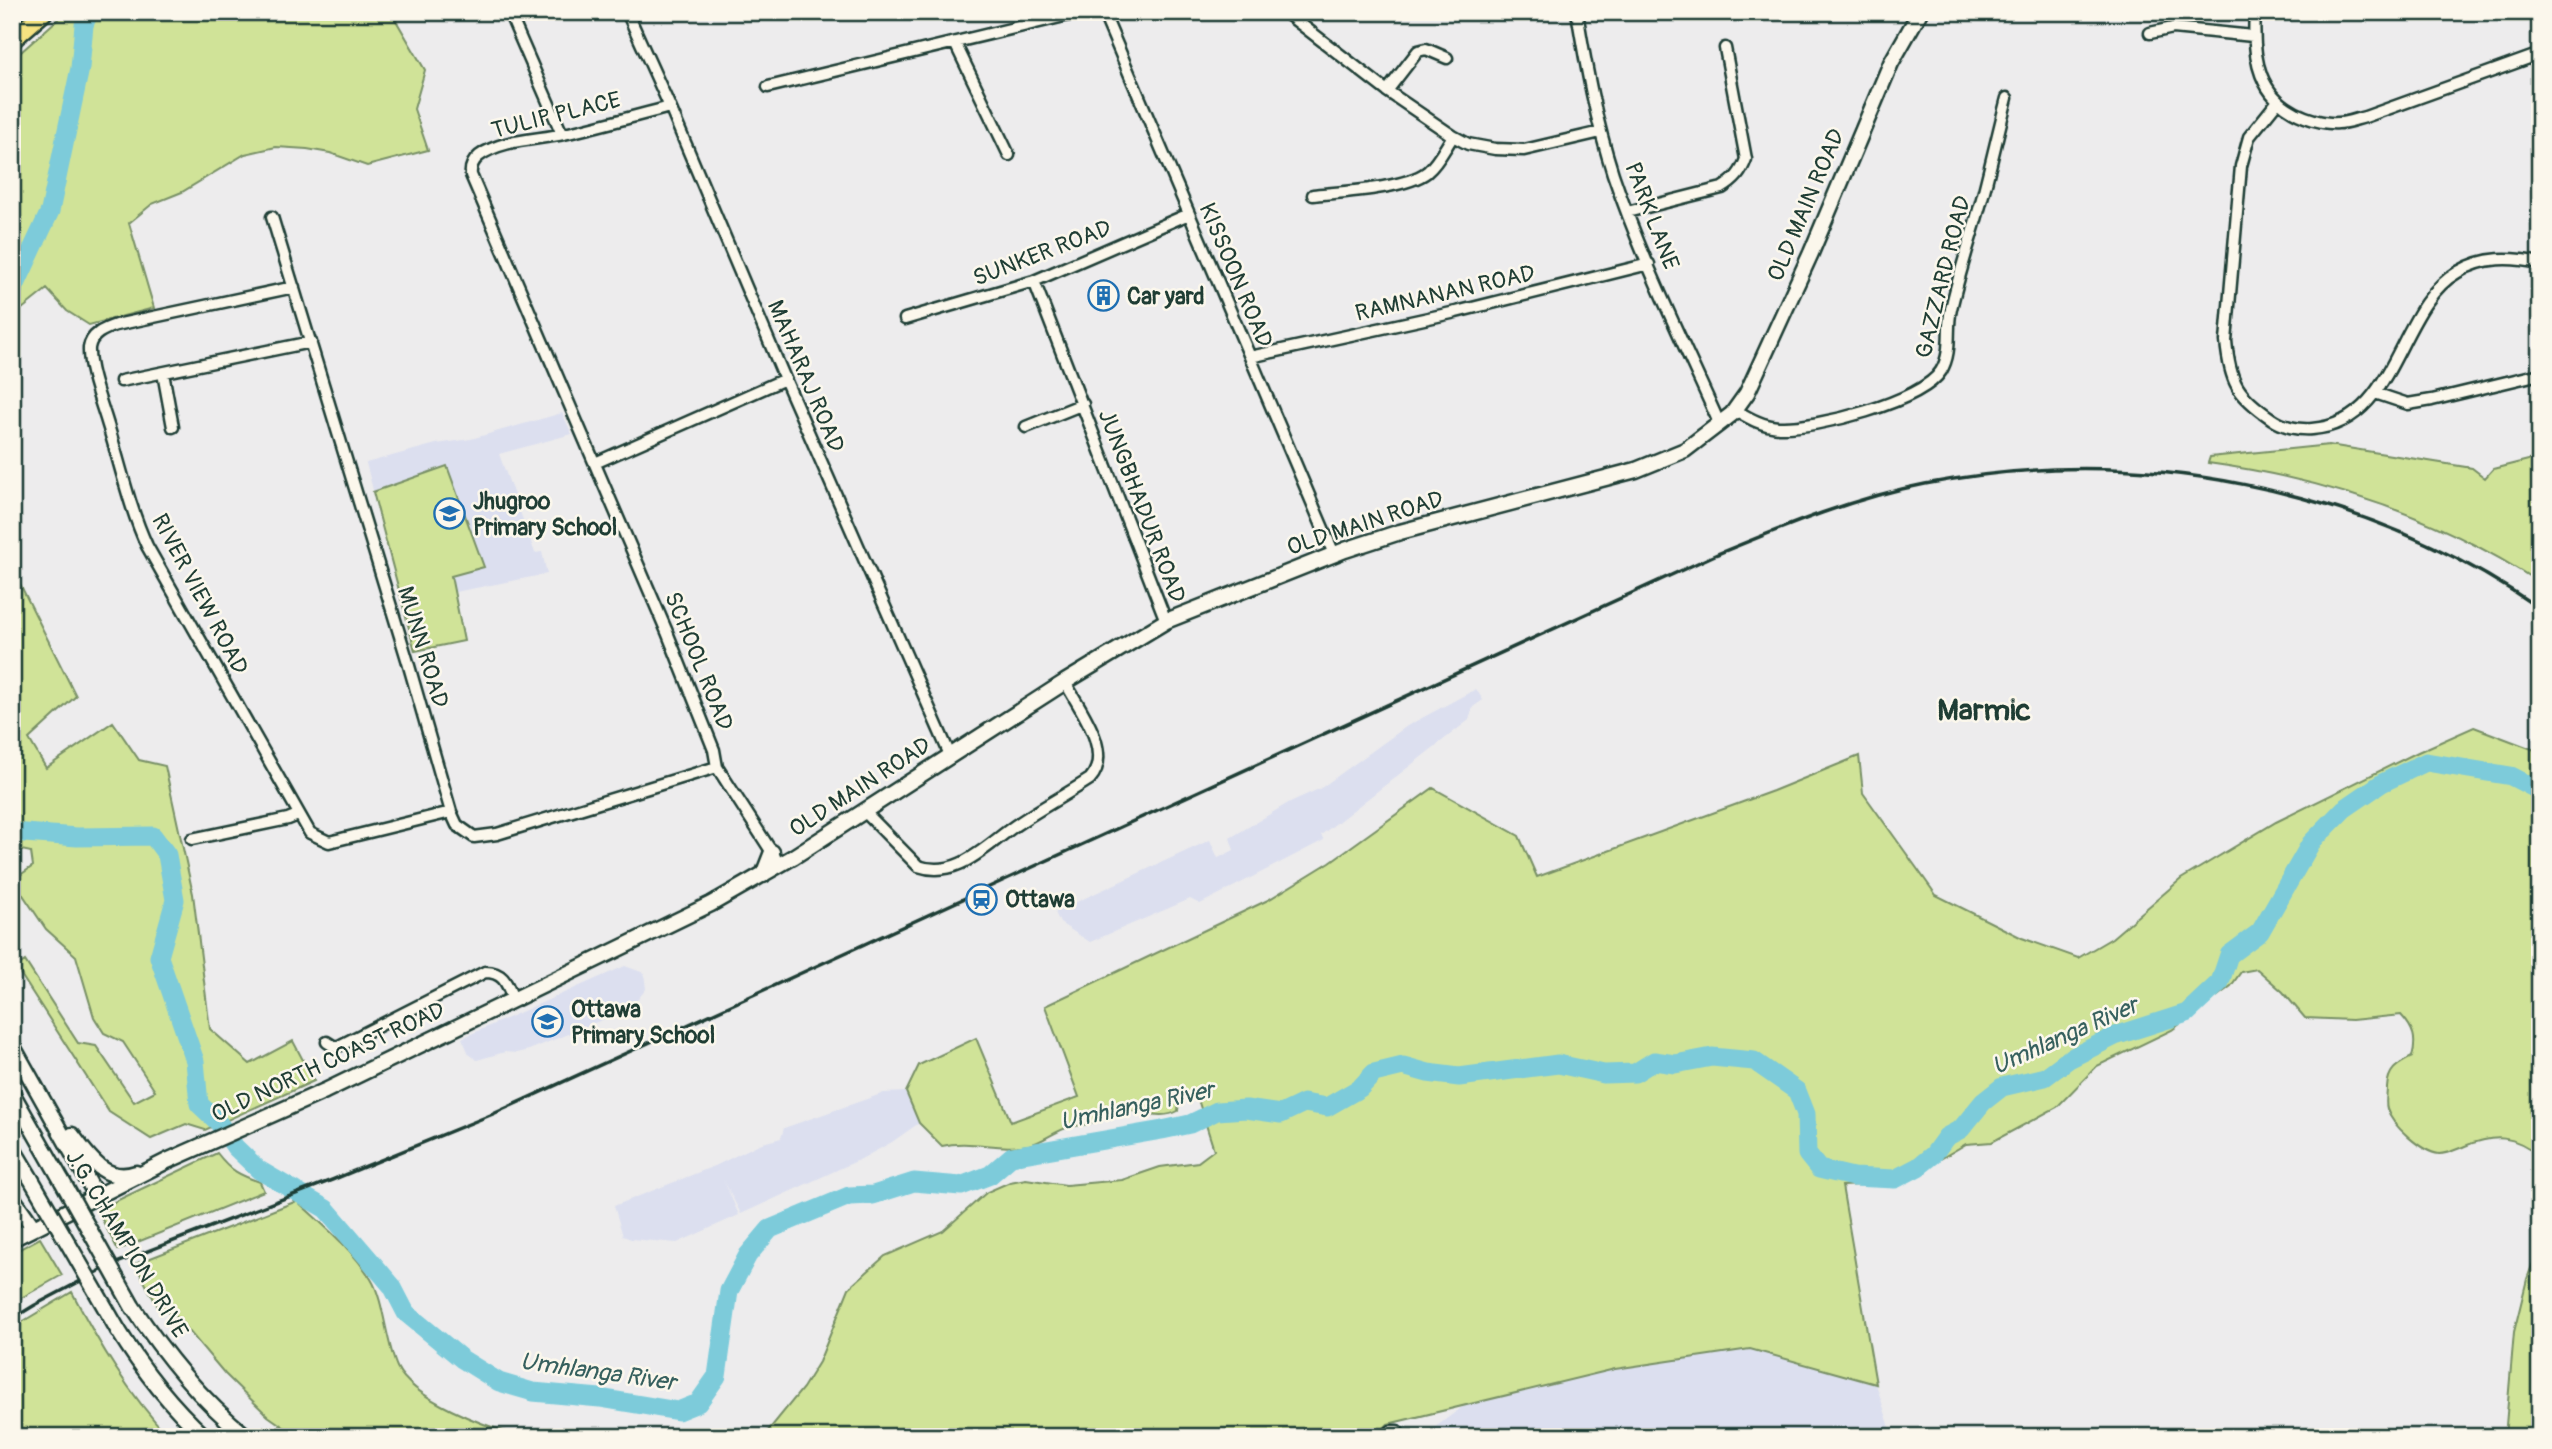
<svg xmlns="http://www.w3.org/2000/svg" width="2552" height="1449" viewBox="0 0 2552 1449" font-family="Pangolin,sans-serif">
<rect width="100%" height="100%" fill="#edeced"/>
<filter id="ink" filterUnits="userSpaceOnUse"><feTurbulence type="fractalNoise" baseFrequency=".0143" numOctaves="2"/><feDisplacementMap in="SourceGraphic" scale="14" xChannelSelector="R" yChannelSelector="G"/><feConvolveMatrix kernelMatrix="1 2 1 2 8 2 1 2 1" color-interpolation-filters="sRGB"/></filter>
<g filter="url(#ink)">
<!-- built -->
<path fill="#dcdfef" d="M562,413L572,434L499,454L535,553L542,552L547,574L455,592L464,641L415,651L366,463L436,444L471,439Z
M1476,689L1483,700L1473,707L1469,720L1321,835L1324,840L1200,904L1190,899L1090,942L1060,923L1055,912L1210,840L1218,858L1234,850L1230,838L1290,802L1321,788L1407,726Z
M625,966L644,973L646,989L634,1004L621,1012L529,1050L516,1053L505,1052L477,1060L469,1054L462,1038Z
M906,1092L919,1123L892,1142L861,1159L741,1214L724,1181L739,1215L677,1243L631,1239L623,1236L614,1206L717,1165L759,1144L781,1138L784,1128L884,1093Z
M1750,1349L1876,1384L1893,1437H1422L1465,1405L1615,1369Z"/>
<!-- green -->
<path fill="#d0e398" stroke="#789066" stroke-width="2" d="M66,12H391L425,70L414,109L428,150L367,166L330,153L307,149L276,147L245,154L182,192L152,204L129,223L154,308L89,325L67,311L47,289L12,317V60Z
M2329,445L2472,468L2485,478L2493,469L2540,457V583C2439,517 2326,479 2208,463L2210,457Z
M447,466L484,567L451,576L464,641L415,651L373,492Z
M12,553L19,582L76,696L29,739L46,768L113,722L139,760L165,766L193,894L210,1029L250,1064L293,1041L314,1081L205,1130L186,1124L151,1139L109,1112L16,967L25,961L78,1043L96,1046L134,1102L155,1091L123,1042L104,1033L94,1017L76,956L46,929L13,880L33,866L31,852L12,848Z
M2474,727L2540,752V1156C2514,1135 2495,1134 2465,1146C2457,1149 2447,1154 2439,1154C2422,1152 2392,1126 2387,1109C2385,1103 2387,1094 2387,1088C2388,1069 2397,1065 2412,1057C2417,1039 2414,1029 2401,1015L2352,1020L2305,1018L2283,992L2257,969L2241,972L2231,986L2172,1030L2097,1066L2057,1107L1992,1142L1966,1144L1908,1178L1883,1184L1842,1186L1876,1384L1750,1349L1615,1369L1388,1424L1375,1437H763L803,1388L819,1362L849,1288L885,1256L943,1231L987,1192L1010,1182L1026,1179L1066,1185L1122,1180L1160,1167L1198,1162L1214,1150L1196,1093L1183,1095L1180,1086L1178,1111C1160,1121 1139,1109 1119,1110C1110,1111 1103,1118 1095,1122C1087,1125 1077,1125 1069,1127C1055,1131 1043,1142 1029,1145C1000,1151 970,1139 942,1146L919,1123L906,1092L919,1065L976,1038L1011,1122L1079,1097L1045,1006L1268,900L1330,862L1433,788L1519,836L1537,877L1773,791L1859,756L1863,793L1936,895L2022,938L2078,958L2112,938L2181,879L2276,822L2418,752Z
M217,1153C231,1171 239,1175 260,1182L264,1191L118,1250L97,1210Z
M297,1201C323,1225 352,1249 371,1279C384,1300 386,1343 397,1367C413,1400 486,1426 521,1437H298L268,1416L225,1374L178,1318L158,1307L135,1264Z
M40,1238L62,1275L12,1303V1253Z
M2540,1244V1437H2505L2514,1332L2527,1279Z
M72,1292C99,1344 128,1393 169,1437H14L12,1434V1328Z"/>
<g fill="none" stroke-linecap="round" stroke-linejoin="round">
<!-- river -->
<path stroke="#7dcbda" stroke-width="19" d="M12,293L50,211L80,68L84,25L89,12
M12,832L77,837L153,836L167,855L175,900L159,957L195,1061L199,1104L218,1122L235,1147L259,1170L326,1209L392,1286L406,1313L462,1359L499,1382L533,1392L600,1398L678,1411L698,1403L717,1376L729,1291L748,1255L770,1229L849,1196L873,1195L914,1182L961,1186L990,1175L1012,1156L1162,1130L1190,1124L1217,1111L1246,1109L1281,1114L1304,1103L1327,1107L1360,1088L1374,1073L1403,1066L1428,1073L1459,1077L1558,1064L1604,1074L1635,1073L1654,1061L1675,1064L1712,1057L1754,1061L1797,1091L1806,1114L1807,1154L1819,1169L1853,1177L1895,1179L1918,1167L1933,1155L1946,1137L1961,1129L1983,1102L2002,1087L2045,1077L2069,1059L2115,1036L2187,1013L2220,982L2229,955L2260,932L2311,843L2344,809L2382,783L2426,762L2511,776L2540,791"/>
<defs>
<path id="street" d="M509,12L562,134
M627,12L670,107L785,379L950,755
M1103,12L1334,554
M1285,12L1387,91L1453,136L1468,144L1495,149L1524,150L1601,132
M1577,12C1586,67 1596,121 1613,174C1642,260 1683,342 1720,425
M2255,12C2252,58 2258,99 2305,117C2316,121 2327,124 2338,123C2347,123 2356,119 2365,117L2540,54
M2150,33L2173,28L2253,36
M955,43L1009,155
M768,87L1081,12
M1387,91L1418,51L1426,49L1447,58
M2278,101L2249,137L2241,166L2226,341C2230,383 2237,395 2272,419C2283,427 2299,430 2312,429C2398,423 2396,307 2458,272C2484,256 2511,257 2540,263
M670,107C635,116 599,126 564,134C537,140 502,139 479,156C473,161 470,167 471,175L667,632L714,750L717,767L775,857
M1313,195C1341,192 1405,189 1427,172C1438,163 1445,148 1453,136
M1627,212L1722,188C1735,180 1741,173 1746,159L1725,48
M272,217L407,659L451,812L457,825L474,837L497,834L717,767
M1034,281L1166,621
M294,287L116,325C104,329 91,334 89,348C88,369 101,402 107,422C120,463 129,507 147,546L310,833L329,842L451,812
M905,319L1034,281L1189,214
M1250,357L1456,312L1649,264
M163,373L173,427
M121,381L311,342
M2375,393L2408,404L2432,400L2540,374
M1735,410C1749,418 1762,426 1779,427C1814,429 1922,402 1941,371C1953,351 1946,329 1951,309C1960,269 1974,230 1984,191C1992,160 1999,129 2007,98
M1026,427L1083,404
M595,463L785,379
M864,811L918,866C959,880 988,843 1019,823C1043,807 1067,794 1090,779C1114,752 1079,708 1065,682
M192,839L288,819L298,815
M327,1042L335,1047L341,1045L485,972C504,972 507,984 513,999
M1391,1431H1397L1401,1437"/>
<path id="secondary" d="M763,875L772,852
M12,1045L97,1197
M12,1093L62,1181
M72,1135C88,1156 105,1184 136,1173
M12,1147L31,1179
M12,1197L33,1227
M12,1239L167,1161L325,1091L711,904L793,857L1065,682L1166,621L1345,550L1400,532L1636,470L1685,450L1732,414L1747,393L1811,253L1891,63L1920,12
M132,1306C165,1355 200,1399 247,1437
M118,1330C142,1369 171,1406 205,1437"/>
<path id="primary" d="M12,40L44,12"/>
</defs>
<!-- street casing -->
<use href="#street" stroke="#1f3d34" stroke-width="15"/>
<!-- secondary casing -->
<use href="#secondary" stroke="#1f3d34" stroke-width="19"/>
<!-- primary casing -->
<use href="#primary" stroke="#1f3d34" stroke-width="21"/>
<!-- street -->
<use href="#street" stroke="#fbf7ec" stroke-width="10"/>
<!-- secondary -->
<use href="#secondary" stroke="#fbf7ec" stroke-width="14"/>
<!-- primary -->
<use href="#primary" stroke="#f6e281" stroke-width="16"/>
<!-- rail -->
<path stroke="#1f3d34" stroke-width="3.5" d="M12,1319L35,1305L109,1266L332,1180L493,1114L1715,555C1783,527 1852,498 1925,484C2136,443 2362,485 2540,609"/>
<defs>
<path id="secondary-bridge" d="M31,1179L118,1330
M62,1181L132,1306"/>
</defs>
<!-- secondary-bridge casing -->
<use href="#secondary-bridge" stroke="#1f3d34" stroke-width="19" stroke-linecap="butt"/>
<!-- secondary-bridge -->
<use href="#secondary-bridge" stroke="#fbf7ec" stroke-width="14"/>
</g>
</g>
<!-- icons -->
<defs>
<symbol id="building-ring" viewBox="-11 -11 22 22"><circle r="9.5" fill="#fbf7ec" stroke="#1f6fb2" stroke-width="1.5"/><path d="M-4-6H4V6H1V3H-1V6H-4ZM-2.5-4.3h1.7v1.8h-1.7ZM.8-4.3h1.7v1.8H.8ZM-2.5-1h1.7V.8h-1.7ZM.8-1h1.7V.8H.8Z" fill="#1f6fb2"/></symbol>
<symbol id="school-ring" viewBox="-11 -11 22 22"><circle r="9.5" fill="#fbf7ec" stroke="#1f6fb2" stroke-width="1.5"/><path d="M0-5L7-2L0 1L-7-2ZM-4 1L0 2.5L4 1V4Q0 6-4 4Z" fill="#1f6fb2"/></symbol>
<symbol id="station-ring" viewBox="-11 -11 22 22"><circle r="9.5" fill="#fbf7ec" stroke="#1f6fb2" stroke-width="1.5"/><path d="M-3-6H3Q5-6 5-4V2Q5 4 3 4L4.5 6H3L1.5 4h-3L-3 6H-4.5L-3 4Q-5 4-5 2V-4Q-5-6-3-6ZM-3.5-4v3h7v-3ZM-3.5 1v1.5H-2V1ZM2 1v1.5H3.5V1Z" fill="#1f6fb2"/></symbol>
</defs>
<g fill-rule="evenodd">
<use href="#building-ring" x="1086" y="278" width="35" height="35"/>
<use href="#school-ring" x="432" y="496" width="35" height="35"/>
<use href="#station-ring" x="964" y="882" width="35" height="35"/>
<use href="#school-ring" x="530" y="1004" width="35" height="35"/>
</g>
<g text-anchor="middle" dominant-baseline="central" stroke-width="5" stroke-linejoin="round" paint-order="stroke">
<!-- street labels -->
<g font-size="23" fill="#1f3d34" stroke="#fbf7ec">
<text transform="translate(556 115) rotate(-14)">TULIP PLACE</text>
<text transform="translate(1806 205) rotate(-67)">OLD MAIN ROAD</text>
<text transform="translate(1652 216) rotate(69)">PARK LANE</text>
<text transform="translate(1042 253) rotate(-21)">SUNKER ROAD</text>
<text transform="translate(1236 275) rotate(67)">KISSOON ROAD</text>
<text transform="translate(1943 277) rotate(-76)">GAZZARD ROAD</text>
<text transform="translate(1445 293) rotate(-13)">RAMNANAN ROAD</text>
<text transform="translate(806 376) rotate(67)">MAHARAJ ROAD</text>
<text transform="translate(1142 506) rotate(69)">JUNGBHADUR ROAD</text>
<text transform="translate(1365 523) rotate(-18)">OLD MAIN ROAD</text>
<text transform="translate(200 594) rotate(62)">RIVER VIEW ROAD</text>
<text transform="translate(423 647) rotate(73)">MUNN ROAD</text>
<text transform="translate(699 661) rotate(68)">SCHOOL ROAD</text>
<text transform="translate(860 787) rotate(-33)">OLD MAIN ROAD</text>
<text transform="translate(328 1062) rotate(-25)">OLD NORTH COAST ROAD</text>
<text transform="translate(127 1244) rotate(59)">J.G. CHAMPION DRIVE</text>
</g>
<!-- poi labels -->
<g font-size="23" font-weight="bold" fill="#1f3d34" stroke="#fbf7ec" text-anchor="start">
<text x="1127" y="296">Car yard</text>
<text x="473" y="501">Jhugroo<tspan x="473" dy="26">Primary School</tspan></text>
<text x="1005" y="899">Ottawa</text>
<text x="571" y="1009">Ottawa<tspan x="571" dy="26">Primary School</tspan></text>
</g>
<!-- water labels -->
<g font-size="24" font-style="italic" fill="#36605e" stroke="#fbf7ec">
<text transform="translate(2065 1036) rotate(-24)">Umhlanga River</text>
<text transform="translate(1137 1106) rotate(-12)">Umhlanga River</text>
<text transform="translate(598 1372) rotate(8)">Umhlanga River</text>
</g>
<!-- district labels -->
<g font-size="30" font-weight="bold" fill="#1f3d34" stroke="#fbf7ec">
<text x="1984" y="710">Marmic</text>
</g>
</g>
<!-- margin -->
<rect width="2552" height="1449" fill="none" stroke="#fbf7ec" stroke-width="42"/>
<rect x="21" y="21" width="2510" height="1407" fill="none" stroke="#1f3d34" stroke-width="2.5" filter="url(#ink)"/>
</svg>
